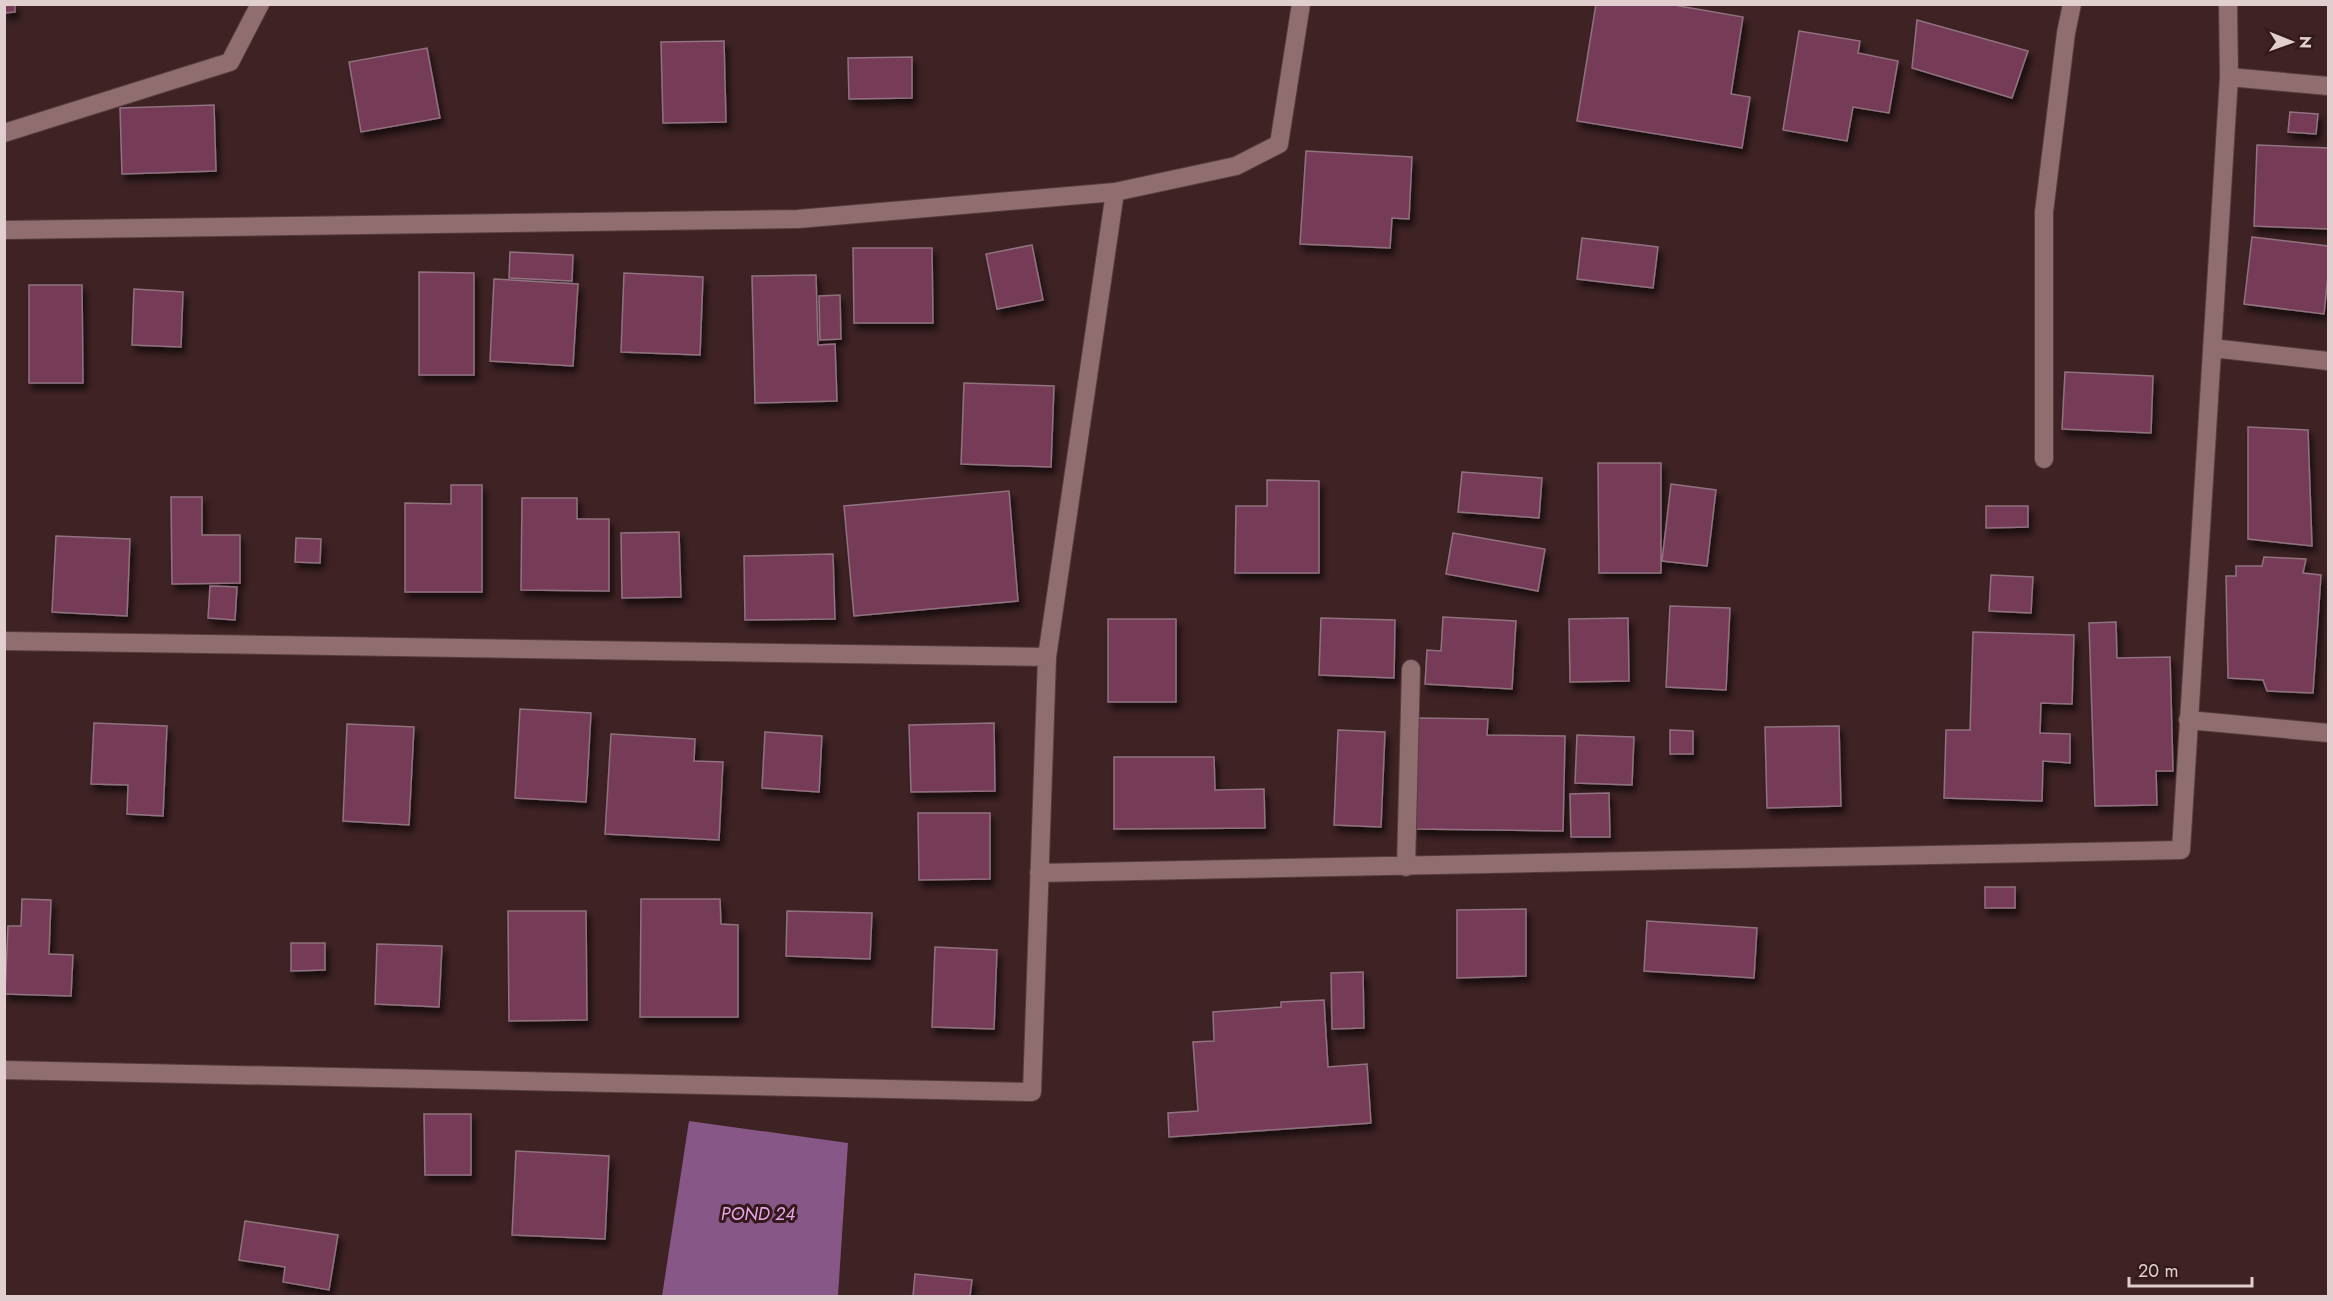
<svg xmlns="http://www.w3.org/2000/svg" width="2333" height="1301" viewBox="0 0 2333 1301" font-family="Jost,sans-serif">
<defs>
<filter id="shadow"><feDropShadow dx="3.5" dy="6" stdDeviation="3" flood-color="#0009"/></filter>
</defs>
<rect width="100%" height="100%" fill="#3e2224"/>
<!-- water -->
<path fill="#865787" d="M689,1121L848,1143L838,1296H662Z"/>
<!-- building -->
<path fill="#763a57" stroke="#90727f" stroke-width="1.5" filter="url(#shadow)" d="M4,4H15V12L4,13Z
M1596,4H1668L1743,17L1731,94L1750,97L1742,148L1577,121Z
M1917,20L2028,51L2012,98L1912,68Z
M1799,31L1860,41L1858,53L1898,61L1889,113L1853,107L1847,141L1783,130Z
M724,41L726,122L663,123L661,42Z
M427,48L440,118L361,132L349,62Z
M912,57V98L849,99L848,58Z
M214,105L216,171L122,174L120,108Z
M2290,112L2318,114L2316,134L2288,132Z
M2257,145L2328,148V229L2254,226Z
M1306,151L1412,157L1409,219L1392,218L1390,248L1300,244Z
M2252,237L2328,246V275L2324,314L2244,304Z
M1582,238L1658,247L1653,288L1577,279Z
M1032,245L1043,300L997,309L986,254Z
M853,248H932L933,323H854Z
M510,252L573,255L572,281L509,278Z
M419,272L474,273V375H419Z
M624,273L703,277L700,355L621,352Z
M816,275L818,345L835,344L837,401L755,403L752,276Z
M494,279L578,284L573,366L490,361Z
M29,285H82L83,383H29Z
M134,289L183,292L181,347L132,345Z
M840,295L841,339L820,340L819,296Z
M2065,372L2153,376L2151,433L2062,429Z
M964,383L1054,386L1051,467L961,464Z
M2248,427L2308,430L2312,546L2248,539Z
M1598,463H1661V573H1599Z
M1462,472L1542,478L1539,518L1458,512Z
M1267,480L1319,481V573H1235L1236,506H1267Z
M1671,484L1716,490L1707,566L1662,561Z
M451,485H482V592H405V503L451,504Z
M1009,491L1018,601L854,616L844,506Z
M171,497H202V535H240V583L172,584Z
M522,498H577V519H609V591L521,590Z
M1986,506H2028V527L1986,528Z
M679,532L681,597L622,598L621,533Z
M1453,533L1545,549L1538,591L1446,574Z
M56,536L130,539L127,616L52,612Z
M296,538L321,539L320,563L295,562Z
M833,554L835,619L745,620L744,556Z
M2264,557L2306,559L2303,573L2321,575L2313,693L2267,691L2263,680L2228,678L2226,576H2236V566H2262Z
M1991,575L2033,577L2031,613L1989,611Z
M210,586L237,587L235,620L208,618Z
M1670,606L1730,608L1726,690L1666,687Z
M1443,617L1516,621L1512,689L1425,684L1427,650L1441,651Z
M1321,618L1395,620L1394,678L1319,675Z
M1628,618L1629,681L1570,682L1569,619Z
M1108,619H1176V702H1108Z
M2116,622L2117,658L2170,657L2173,771H2156L2157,805L2095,806L2089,623Z
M1973,632L2074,635L2072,704L2041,703L2040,733L2070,734V763L2043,761L2042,801L1944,798L1946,730H1970Z
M520,709L591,713L586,802L515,798Z
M1417,718L1488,719L1487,735L1565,736L1563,831L1415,829Z
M94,723L167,726L163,816L127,814L128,785L91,784Z
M994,723L995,791L911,792L909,725Z
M347,724L414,727L409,825L343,821Z
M1839,726L1841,806L1767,808L1765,727Z
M1338,730L1385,732L1381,827L1334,825Z
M1670,730L1693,731V754H1670Z
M765,732L822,736L819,792L762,788Z
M611,734L695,739L694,761L723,762L719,840L605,834Z
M1577,735L1634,737L1632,785L1575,783Z
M1114,757H1214L1215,790L1264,789L1265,828L1114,829Z
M1609,793L1610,837H1571L1570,794Z
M918,813H990V879L919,880Z
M1985,887H2015V908H1985Z
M22,899L51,900L49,954L73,955L71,996L5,994L8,926H21Z
M641,899H720L721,924L738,925V1017H640Z
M1526,909V976L1457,978V910Z
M508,911H586L587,1020L509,1021Z
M787,911L872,913L870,959L786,956Z
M1647,921L1757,928L1754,978L1644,971Z
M291,943H325V970L291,971Z
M377,944L442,946L439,1007L375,1004Z
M935,947L997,950L994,1029L932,1027Z
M1363,972L1364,1028L1332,1029L1331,973Z
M1324,1000L1328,1067L1367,1064L1371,1123L1169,1137L1168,1113L1198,1111L1193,1042L1214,1041L1213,1012L1281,1007V1002Z
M424,1114H471V1175H425Z
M516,1151L609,1156L605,1239L512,1235Z
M245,1221L338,1235L329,1290L283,1282L285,1267L239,1260Z
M915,1274L972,1280L970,1296H913Z"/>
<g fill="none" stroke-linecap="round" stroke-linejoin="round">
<defs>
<path id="minor" d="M2228,4L2229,77
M4,133L230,62L260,4
M1115,192L1236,166L1279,144L1301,4
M4,230L798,219L1115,192L1047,657L1032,1092L4,1070
M2212,348L2328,361
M2044,459V212L2066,33L2072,4
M4,641L1047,657
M2188,720L2328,733
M1406,867L1411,669
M1039,873L2181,850L2229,77L2328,86"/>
</defs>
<!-- minor casing -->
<use href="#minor" stroke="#553e3f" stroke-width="20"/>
<!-- minor -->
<use href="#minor" stroke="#906e70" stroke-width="18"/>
</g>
<g text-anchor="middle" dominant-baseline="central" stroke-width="6" stroke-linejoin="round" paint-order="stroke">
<!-- water labels -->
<g font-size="18" font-style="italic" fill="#eba6ec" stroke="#33191a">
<text x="758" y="1214">POND 24</text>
</g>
</g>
<!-- border -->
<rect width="2333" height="1301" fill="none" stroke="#e1cece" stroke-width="12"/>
<!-- north arrow -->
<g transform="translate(2291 42) rotate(91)" stroke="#33191a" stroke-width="4.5" paint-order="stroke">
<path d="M0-4.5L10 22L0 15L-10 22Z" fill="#e1cece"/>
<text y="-9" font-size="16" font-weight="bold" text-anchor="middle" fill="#e1cece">N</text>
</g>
<!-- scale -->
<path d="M2129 1277v9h123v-9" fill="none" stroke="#e1cece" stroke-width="3"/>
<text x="2138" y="1277" font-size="18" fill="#e1cece" stroke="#33191a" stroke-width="4.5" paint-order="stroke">20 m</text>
</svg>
